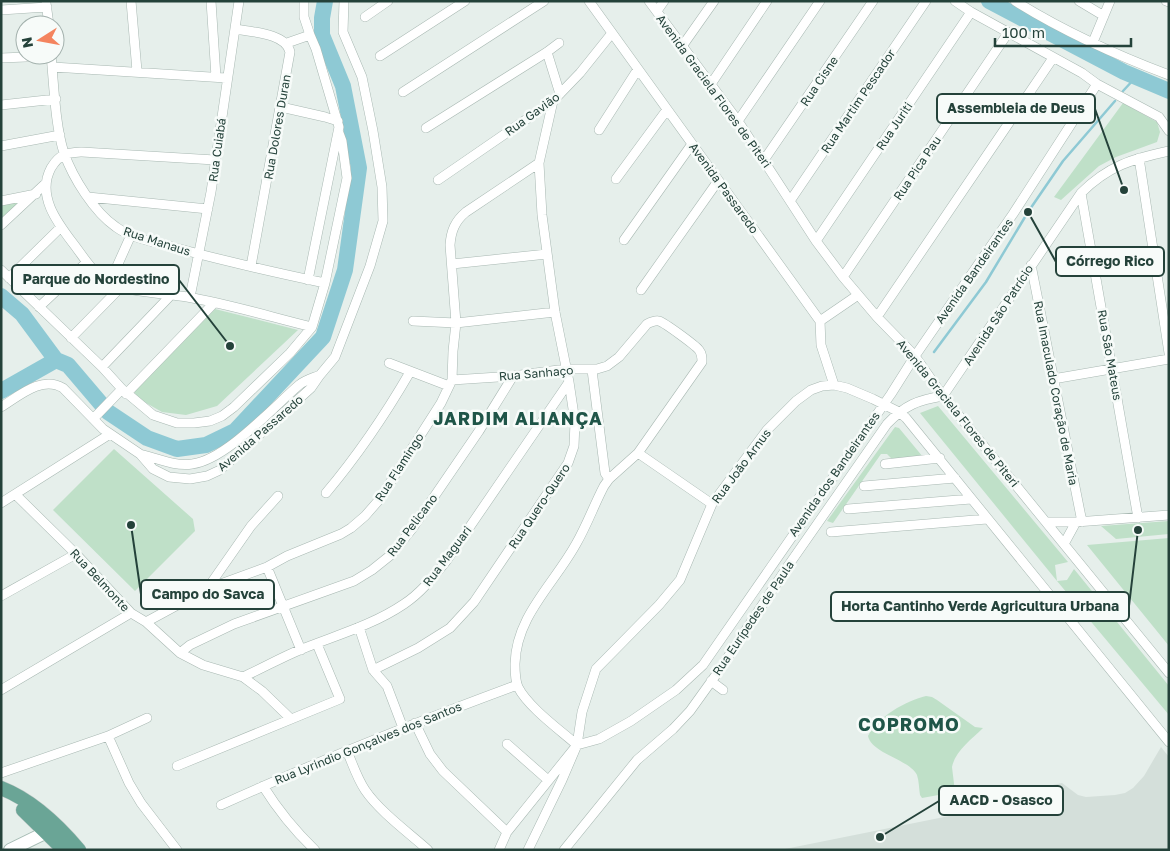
<svg xmlns="http://www.w3.org/2000/svg" width="1170" height="851" viewBox="0 0 1170 851" font-family="'Golos Text',sans-serif">
<rect width="100%" height="100%" fill="#e6efeb"/>
<!-- built -->
<path fill="#d4dfda" d="M1161,747L1169,757V850H780L974,811L975,802L1062,783L1078,795L1086,797L1115,795L1125,793L1133,788L1144,776Z"/>
<!-- green -->
<path fill="#bfe0c8" d="M1123,103L1157,122L1160,132L1157,142L1116,157L1099,166L1061,200L1054,197Z
M28,199L1,221V205Z
M215,309L298,330L217,406L186,415L162,412L139,399L134,392Z
M938,406L1068,562L1055,565L1057,581L1067,580L1074,569L1169,686V715L1057,581L920,413Z
M895,427L899,428L923,457L893,460L887,454H881L833,523L827,521Z
M114,449L193,519L195,531L135,591L53,510Z
M1169,521V534L1116,539L1101,526Z
M1169,538V646L1087,545Z
M926,696L932,697L937,700L975,727L983,728C972,739 955,751 952,767L955,792L922,798L920,795C919,789 919,781 917,775C909,759 872,754 868,736C876,718 907,700 926,696Z"/>
<g fill="none" stroke-linecap="round" stroke-linejoin="round">
<!-- stream -->
<path stroke="#8ec9d4" stroke-width="2.5" d="M1123,91L1136,77
M934,352L986,282L1028,212L1063,161L1115,101"/>
<!-- river -->
<path stroke="#8ec9d4" stroke-width="16" d="M989,1L1124,72L1169,91
M1,296L22,314L56,360L68,365L108,412L147,438L177,449L206,445L235,431L323,337L345,270L359,168L343,86L322,35V18L325,1
M1,391L56,360"/>
<defs>
<path id="minor" d="M131,1L137,71
M211,1L216,77
M304,1V17L310,35
M589,1L820,321L821,345L834,385
M649,1L738,121L816,241L843,277L877,317L915,356L943,396L1169,673
M955,1L971,12L1082,73L1097,84L1159,117L1169,131
M1015,1C1063,31 1116,55 1169,75
M1079,1L1104,16
M1166,1L1169,2
M46,3L49,25
M1,10L47,7
M657,11L664,1
M365,17L388,1
M235,29C251,32 286,33 290,52L251,266
M1093,42L1110,1
M287,43L310,35L316,49L339,127L308,280
M683,45L714,1
M547,52L560,94
M51,55C54,85 55,125 64,153C73,178 94,212 116,227C131,238 151,241 169,246C220,260 273,272 325,283
M380,56L465,1
M1,58L51,56
M53,67L226,78
M711,84L767,1
M403,92L544,1
M1,105L56,99
M281,107L325,117L338,121
M738,121L820,1
M426,128L547,52L559,43
M599,130L638,69
M1,146L60,135
M1139,158L1169,353
M215,160L82,152C67,153 60,153 51,168C35,198 61,227 78,250C86,261 96,276 108,283C122,291 168,294 187,297C229,304 271,317 312,327
M764,160L873,1
M616,179L666,111
M438,180L553,101L580,73L612,33
M1081,193L1138,518
M88,197L208,209
M1,201L36,194
M790,201L926,1
M1,225L46,183
M624,240L692,144
M816,241L971,12
M452,264L547,254
M1031,265L1082,522
M1,270L102,367L122,389L153,415L177,423H194L210,421L222,416L234,407L290,353L312,327L325,283L347,178L342,141L339,133
M843,277L1008,33
M9,278L61,227
M109,284L131,235
M641,290L718,181
M190,297L211,192L239,1
M39,307L87,262
M877,317L1053,58
M413,321L456,323L555,312
M820,321L858,295
M71,338L121,287
M389,363L449,386
M102,367L172,294
M592,370L605,473L609,479
M1053,379L1169,359
M452,380L513,376L566,369H597L607,366L619,357L647,324C651,322 655,320 659,321C665,323 695,345 699,350C702,354 702,357 702,362L638,453L609,479L604,486C594,505 587,525 576,544C554,584 516,616 515,664C515,672 515,680 518,687C528,707 560,730 577,745
M126,394L214,303
M1,407C19,396 42,375 63,388L103,429L140,454L153,469L169,477L190,479L207,476L220,470L311,388L320,375L335,357L370,266L383,221L382,187L373,131L362,77L343,32L344,1
M93,419L122,389
M638,453L712,504
M140,454C156,458 176,467 192,464C226,460 273,407 299,385C305,380 313,378 320,375
M885,464L940,458
M864,486L955,478
M326,493C358,455 385,415 410,372
M16,495L76,554L131,613L146,622L180,653L203,665L243,677L262,691L291,719
M1,503L110,434
M848,509L971,499
M1046,522H1076L1169,515
M831,532L987,519
M1064,544L1076,522
M267,567L301,650
M207,589L251,526L278,496
M1,596L76,554
M146,622L207,589L267,567L287,556L341,534L351,528L365,516L379,500L441,403L452,380L453,351L456,323L450,245C451,231 455,221 466,212L539,163
M359,627L373,670L387,686L403,728
M180,653L190,645L234,624L354,581L372,570L392,554L412,529L479,431L513,376
M373,670L418,648L450,628L474,602L568,463L574,446L575,422L569,382L555,312L542,215L539,163L553,101
M243,677C263,668 282,657 302,649C337,635 373,625 404,604C421,593 434,576 447,560L569,382
M711,681L723,690
M1,690L131,613
M415,723L430,754L443,771L507,832
M108,736L129,783L141,803L177,850
M507,744L548,780
M347,751C353,765 357,778 365,790C379,811 409,833 428,850
M177,766L340,699L317,644
M1,773L108,736L147,718
M263,786C278,810 294,830 315,850
M221,805C318,761 417,722 517,685
M499,850L507,832L577,745L599,739L631,721L676,690L703,665L891,394L915,356L1013,214L1097,84
M528,850L562,780L577,745L582,712L596,669L659,605L680,580L712,504L767,430L796,401L811,390L822,386L834,385L847,388L873,399L899,412L906,418L1169,742
M564,850L637,760L673,729L690,711L718,672L788,566L887,424C905,405 918,400 943,396L1081,193C1108,166 1132,159 1169,151"/>
<path id="secondary" d="M10,850L55,828"/>
<path id="primary" d="M1,788C32,800 58,825 79,850
M23,810L64,850"/>
</defs>
<!-- minor casing -->
<use href="#minor" stroke="#a8b8b2" stroke-width="10"/>
<!-- secondary casing -->
<use href="#secondary" stroke="#a4bbb3" stroke-width="14"/>
<!-- primary casing -->
<use href="#primary" stroke="#c2cac8" stroke-width="15"/>
<!-- minor -->
<use href="#minor" stroke="#fff" stroke-width="9"/>
<!-- secondary -->
<use href="#secondary" stroke="#fff" stroke-width="12"/>
<!-- primary -->
<use href="#primary" stroke="#6aa596" stroke-width="14"/>
</g>
<g text-anchor="middle" dominant-baseline="central" stroke-width="5" stroke-linejoin="round" paint-order="stroke">
<!-- street labels -->
<g font-size="12" fill="#24423a" stroke="#f7fbf9">
<text transform="translate(819 81) rotate(-56)">Rua Cisne</text>
<text transform="translate(714 91) rotate(54)">Avenida Graciela Flores de Piteri</text>
<text transform="translate(858 101) rotate(-56)">Rua Martim Pescador</text>
<text transform="translate(532 114) rotate(-36)">Rua Gavião</text>
<text transform="translate(894 126) rotate(-56)">Rua Juriti</text>
<text transform="translate(277 127) rotate(-80)">Rua Dolores Duran</text>
<text transform="translate(217 150) rotate(-82)">Rua Cuiabá</text>
<text transform="translate(917 168) rotate(-56)">Rua Pica Pau</text>
<text transform="translate(724 188) rotate(54)">Avenida Passaredo</text>
<text transform="translate(157 241) rotate(18)">Rua Manaus</text>
<text transform="translate(974 271) rotate(-55)">Avenida Bandeirantes</text>
<text transform="translate(998 315) rotate(-57)">Avenida São Patrício</text>
<text transform="translate(1110 355) rotate(80)">Rua São Mateus</text>
<text transform="translate(536 373) rotate(-5)">Rua Sanhaço</text>
<text transform="translate(1056 393) rotate(79)">Rua Imaculado Coração de Maria</text>
<text transform="translate(958 413) rotate(51)">Avenida Graciela Flores de Piteri</text>
<text transform="translate(260 433) rotate(-41)">Avenida Passaredo</text>
<text transform="translate(741 466) rotate(-53)">Rua João Arnus</text>
<text transform="translate(399 467) rotate(-57)">Rua Flamingo</text>
<text transform="translate(834 474) rotate(-55)">Avenida dos Bandeirantes</text>
<text transform="translate(539 506) rotate(-56)">Rua Quero-Quero</text>
<text transform="translate(412 525) rotate(-53)">Rua Pelicano</text>
<text transform="translate(447 556) rotate(-53)">Rua Maguari</text>
<text transform="translate(100 580) rotate(47)">Rua Belmonte</text>
<text transform="translate(753 618) rotate(-56)">Rua Eurípedes de Paula</text>
<text transform="translate(368 743) rotate(-22)">Rua Lyrindio Gonçalves dos Santos</text>
</g>
<!-- district labels -->
<g font-size="18" font-weight="bold" letter-spacing="1" fill="#1f5548" stroke="#f7fbf9">
<text x="518" y="418">JARDIM ALIANÇA</text>
<text x="909" y="724">COPROMO</text>
</g>
</g>
<!-- callouts -->
<path fill="none" stroke="#24423a" stroke-width="2" d="M1124 190L1095 109M1028 212L1056 262M230 346L179 280M131 525L141 594M1138 530L1129 606M880 837L939 801"/>
<g fill="#24423a" stroke="#f7fbf9" stroke-width="2">
<circle cx="1124" cy="190" r="5"/>
<circle cx="1028" cy="212" r="5"/>
<circle cx="230" cy="346" r="5"/>
<circle cx="131" cy="525" r="5"/>
<circle cx="1138" cy="530" r="5"/>
<circle cx="880" cy="837" r="5"/>
</g>
<g fill="#f7fbf9" stroke="#24423a" stroke-width="2">
<rect x="937" y="94" width="158" height="29" rx="5"/>
<rect x="1056" y="247" width="108" height="29" rx="5"/>
<rect x="12" y="265" width="167" height="29" rx="5"/>
<rect x="141" y="580" width="133" height="29" rx="5"/>
<rect x="831" y="592" width="298" height="29" rx="5"/>
<rect x="939" y="786" width="124" height="29" rx="5"/>
</g>
<g font-size="14" text-anchor="middle" font-weight="bold" fill="#24423a">
<text x="1016" y="113">Assembleia de Deus</text>
<text x="1110" y="266">Córrego Rico</text>
<text x="96" y="284">Parque do Nordestino</text>
<text x="208" y="599">Campo do Savca</text>
<text x="980" y="611">Horta Cantinho Verde Agricultura Urbana</text>
<text x="1001" y="805">AACD - Osasco</text>
</g>
<!-- border -->
<rect width="1170" height="851" fill="none" stroke="#24423a" stroke-width="5"/>
<!-- north arrow -->
<g transform="translate(40 40) rotate(259)"><circle r="24" fill="#f7fbf9" stroke="#a3b1ad"/>
<path d="M0-4L9 19L0 12L-9 19Z" fill="#f4845f"/>
<text y="-8" font-size="14" font-weight="bold" text-anchor="middle" fill="#24423a">N</text>
</g>
<!-- scale -->
<path d="M995 38v8h136v-8" fill="none" stroke="#24423a" stroke-width="2.5"/>
<text x="1002" y="38" font-size="15" fill="#24423a" stroke="#f7fbf9" stroke-width="4" paint-order="stroke">100 m</text>
</svg>
